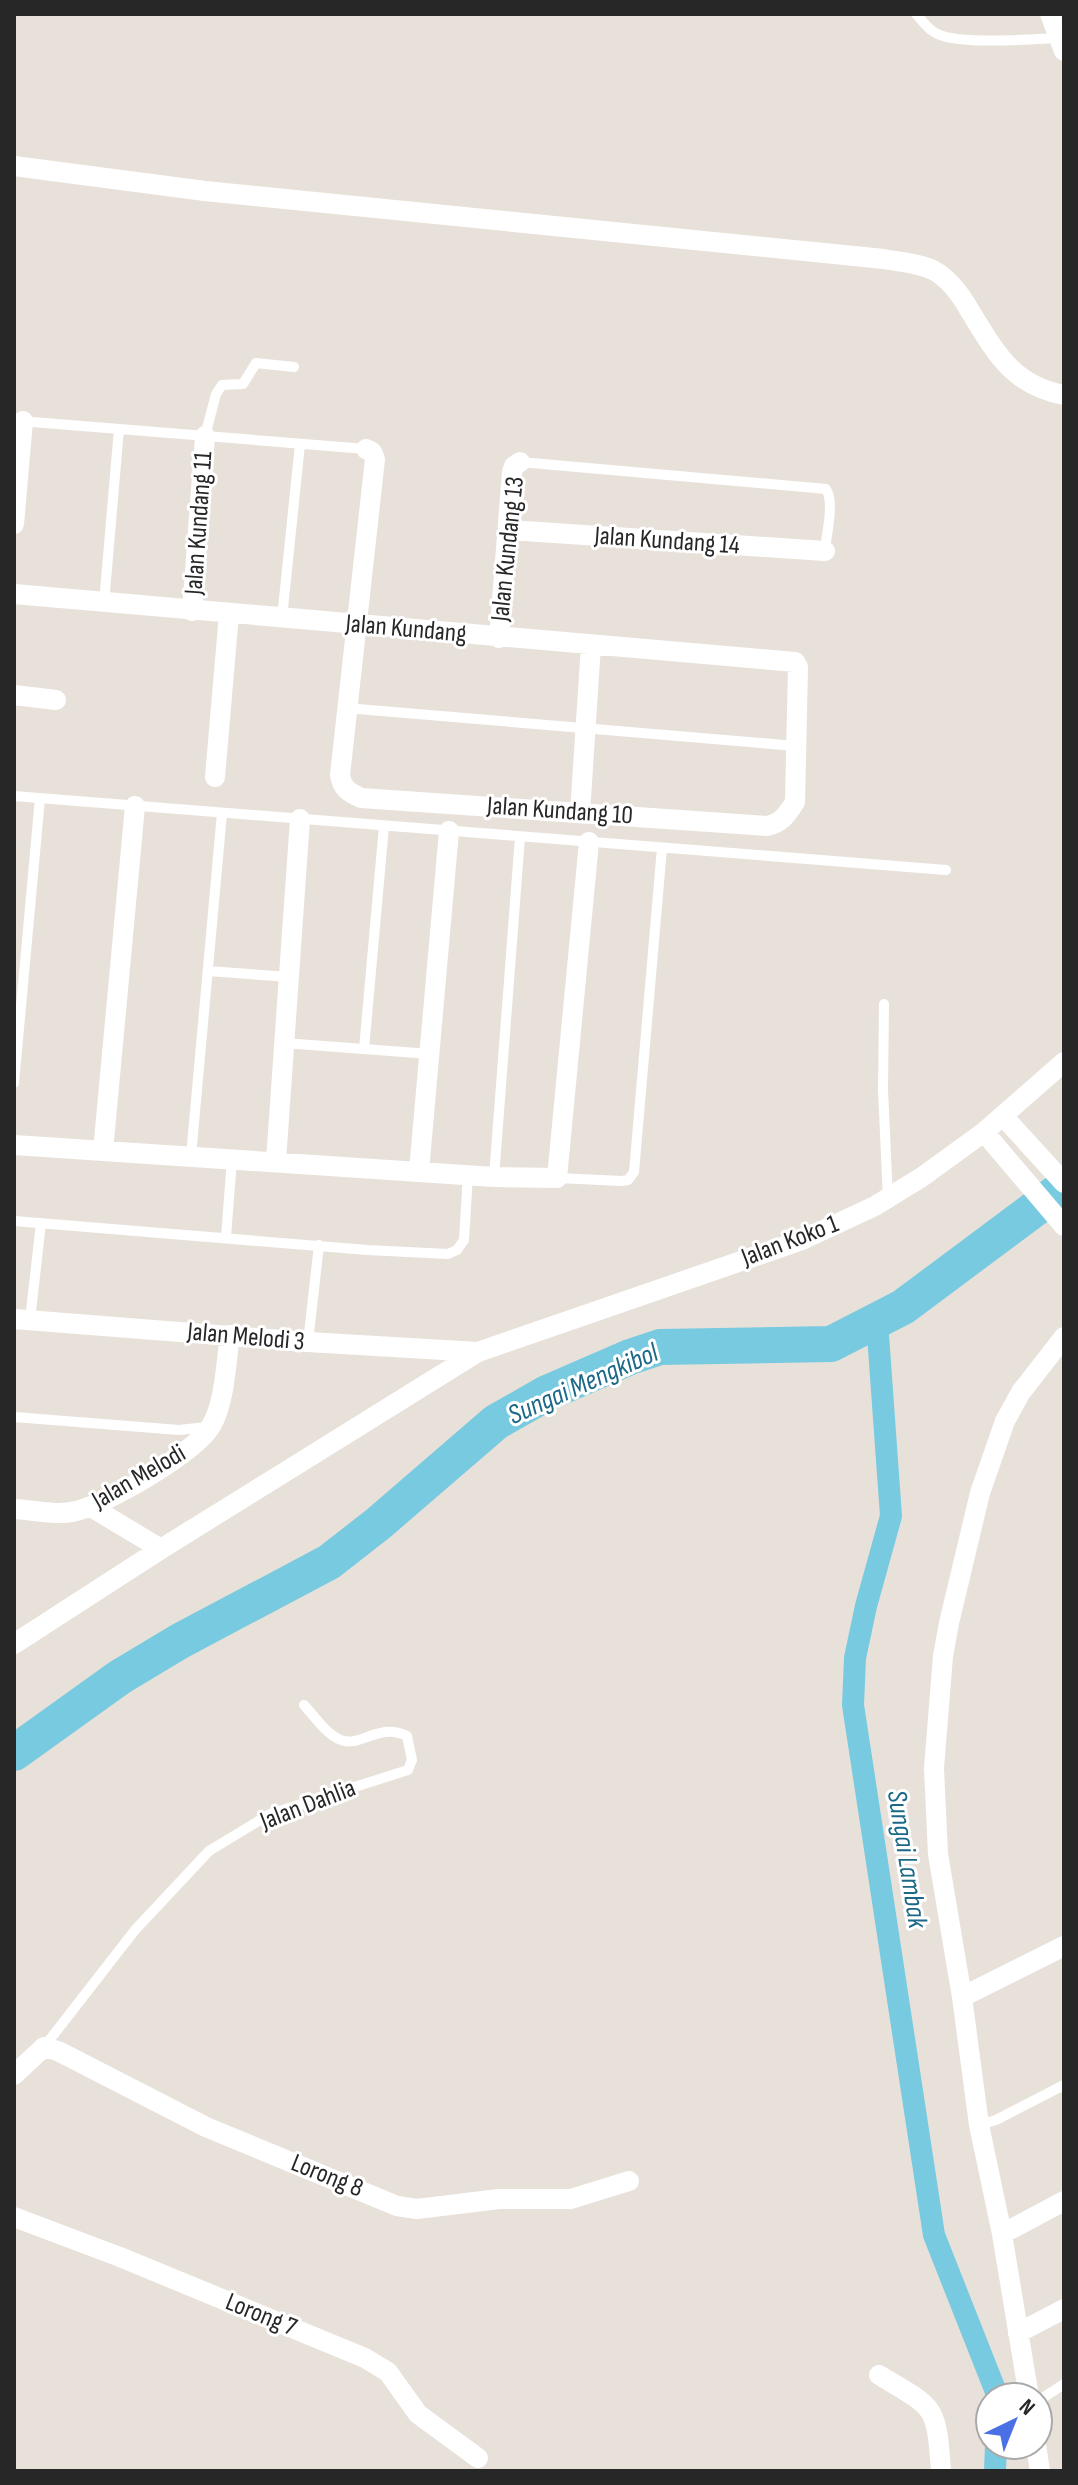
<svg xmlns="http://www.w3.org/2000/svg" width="1078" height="2485" viewBox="0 0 1078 2485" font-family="'Sofia Sans Condensed',sans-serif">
<rect width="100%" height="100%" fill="#e8e1da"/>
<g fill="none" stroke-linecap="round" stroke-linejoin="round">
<!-- canal -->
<path stroke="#78cae0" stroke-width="22" d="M877,1321L891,1516L866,1606L855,1658L853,1705L934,2235L998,2397
M995,2471L996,2445"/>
<!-- river -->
<path stroke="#78cae0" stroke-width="36" d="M14,1753L120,1677L180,1641L329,1562L379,1523L496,1422L547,1393L630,1357L660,1347L831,1344L903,1307L1064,1187"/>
<!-- service -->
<path stroke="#fff" stroke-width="10" d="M916,14C922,20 927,28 934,32C953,46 1032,39 1059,38
M20,421L366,449
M205,436L216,394L222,385L243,384L256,363L294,367
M520,462L826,489C835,504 826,534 825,551
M104,603L119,429
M282,618L300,444
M346,708L796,746
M14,796L946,870
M208,971L289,977
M884,1004L883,1090L888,1199
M284,1043L430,1054
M364,1049L384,826
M14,1083L40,798
M191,1156L222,813
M494,1177L520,837
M557,1178L622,1181L628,1180L634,1172L662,848
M14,1221L367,1250L448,1254L457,1250L464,1240L468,1174
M226,1237L232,1159
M30,1320L41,1223
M308,1342L319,1245
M14,1417L179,1430L207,1427
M44,2047L135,1930L209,1851L270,1814L408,1770L412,1760L407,1736C379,1722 360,1748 341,1740C326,1734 315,1717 304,1705
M979,2125L996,2120L1064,2085
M1038,2401L1064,2384"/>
<!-- minor -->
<path stroke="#fff" stroke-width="20" d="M1050,14L1064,51
M14,166L205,191L884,259C900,262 918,263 933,270C950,279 961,295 970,311C996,353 1012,385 1064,395
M14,524L23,421
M509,530L825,551
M14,594C274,617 534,640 795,662L798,667L795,802C787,814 782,823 767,826L361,798C348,792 342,788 340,775L375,459L372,452L366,449
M192,611L205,436
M499,638L512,472L514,466L520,462
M14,695L56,700
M215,777L229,614
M580,813L591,645
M1003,1116L1064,1183
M984,1132L1064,1226
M14,1145L494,1177L557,1178L589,842
M103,1151L135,806
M276,1161L300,819
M419,1171L449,831
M14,1319L308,1342L478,1352
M91,1507L161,1549
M14,1509C33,1510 57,1516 76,1511C107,1504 195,1453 211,1426C225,1403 226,1362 230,1335
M14,1644L161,1549L478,1352L802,1240L875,1206L922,1177L984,1132L1064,1062
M962,1997L1064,1946
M14,2075L44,2047L58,2051L206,2127L397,2206L417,2209L499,2199H571L629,2181
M14,2217L120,2257L365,2358L388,2372L418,2414L478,2458
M1002,2234L1064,2201
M1018,2333L1064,2309
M879,2375C936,2409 936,2404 941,2471
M1029,2397L1002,2234L979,2125L962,1997L938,1854L934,1768L943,1656L949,1623L980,1493L1005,1421L1021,1392L1064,1337
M1036,2445L1040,2471"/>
</g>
<g text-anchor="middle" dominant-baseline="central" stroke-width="6" stroke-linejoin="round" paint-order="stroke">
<!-- street labels -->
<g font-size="26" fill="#272727" stroke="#fff">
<text transform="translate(199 523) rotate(-86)">Jalan Kundang 11</text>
<text transform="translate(667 541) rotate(4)">Jalan Kundang 14</text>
<text transform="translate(508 549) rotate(-84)">Jalan Kundang 13</text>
<text transform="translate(406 629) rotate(5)">Jalan Kundang</text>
<text transform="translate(560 811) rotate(4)">Jalan Kundang 10</text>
<text transform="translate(790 1241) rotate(-21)">Jalan Koko 1</text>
<text transform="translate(246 1337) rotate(5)">Jalan Melodi 3</text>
<text transform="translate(139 1477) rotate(-30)">Jalan Melodi</text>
<text transform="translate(308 1805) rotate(-21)">Jalan Dahlia</text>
<text transform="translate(327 2176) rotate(22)">Lorong 8</text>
<text transform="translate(261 2315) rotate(22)">Lorong 7</text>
</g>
<!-- water labels -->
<g font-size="28" font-style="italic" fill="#1b6887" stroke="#fff">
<text transform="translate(583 1384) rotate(-24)">Sungai Mengkibol</text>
<text transform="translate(907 1859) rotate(81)">Sungai Lambak</text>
</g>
</g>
<!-- border -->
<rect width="1078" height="2485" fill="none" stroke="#272727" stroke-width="32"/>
<!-- north arrow -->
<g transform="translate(1014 2421) rotate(43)"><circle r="38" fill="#ffffff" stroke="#a9a9a9" stroke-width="2"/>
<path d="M0-6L14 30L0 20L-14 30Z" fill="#4b6fe5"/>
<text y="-12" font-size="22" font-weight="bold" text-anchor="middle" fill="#272727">N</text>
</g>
</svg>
